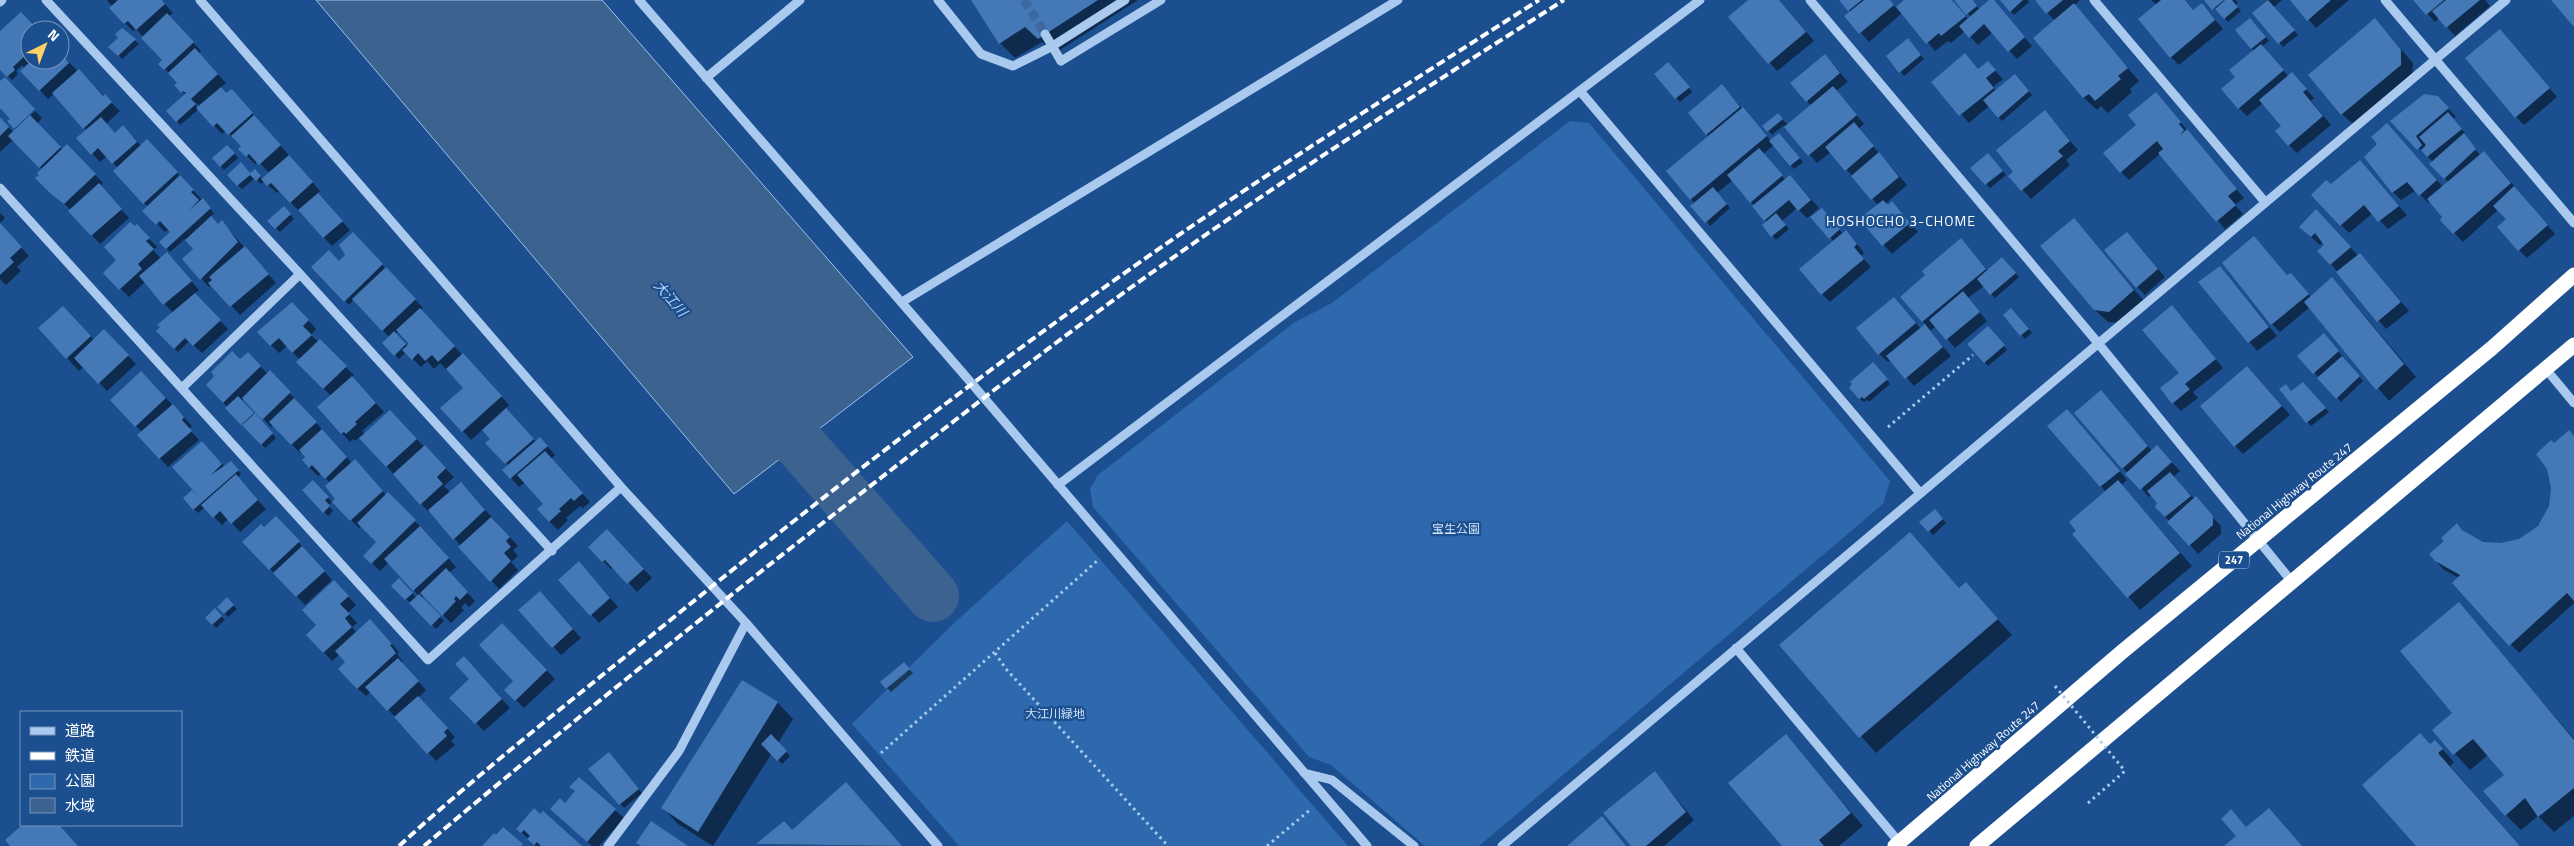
<svg xmlns="http://www.w3.org/2000/svg" width="2574" height="846" viewBox="0 0 2574 846" font-family="'Titillium Web','Noto Sans JP',sans-serif">
<rect width="100%" height="100%" fill="#1b4f8f"/>
<!-- green -->
<path fill="#2e69ad" d="M1570,121L1589,123L1890,481L1883,504L1479,846H1425L1331,765L1309,757L1093,507L1090,489L1098,475L1295,322L1332,303Z
M1067,521L1348,846H959L852,724L953,624Z"/>
<!-- water -->
<path fill="#3c6290" stroke="#9cc4f0" d="M316,0H602L913,357L734,494Z"/>
<!-- shadow -->
<path fill="#0007" fill-rule="evenodd" d="M107,0H161L173,13L169,16L201,51L199,54L226,83L220,88L227,95L240,99L320,191L317,194L350,230L332,246L280,191L277,193L264,181L261,184L255,178L242,189L228,175H251L255,171L263,179L270,174L258,161L255,164L240,149L243,146L226,131L222,134L199,109L180,125L177,121L186,95L176,85L179,83L160,64L164,60L136,29L133,31L125,23ZM193,101L200,106L198,108Z
M973,0H1138L1055,53L1042,42L1015,58L1000,43Z
M1750,0H1779L1814,41L1777,71L1730,17Z
M1840,0H1890L1896,8L1906,0H1952L1968,19L1971,17L1956,0H1972L1980,10L1992,0L2032,46L2017,59L1993,32L1978,45L1965,31L1951,43L1948,41L1935,51L1902,13L1869,42L1846,16L1851,12Z
M2001,0H2028L2029,2L2014,15Z
M2036,0H2080L2074,6L2139,81L2130,89L2132,92L2108,113L2101,106L2097,110L2084,98L2035,38L2055,21Z
M2151,0H2185L2194,11L2202,5L2223,29L2179,65L2171,57L2157,5Z
M2206,0H2235L2238,3L2236,5L2241,11L2228,22Z
M2268,0H2282L2274,7L2298,35L2283,47L2254,13Z
M2291,0H2349L2316,28Z
M2415,0H2485L2490,6L2455,36L2439,18L2435,22Z
M21,14L37,30H30V60H60V54L120,111L106,124L115,134L123,127L141,146L155,149L214,213L210,217L218,225L222,222L276,283L240,315L212,285L209,287L183,259L195,249L185,239L170,252L161,242L172,232L169,229L165,232L144,211L148,207L115,171L118,168L107,156L100,162L78,138L87,131L54,94L48,99L22,71L25,68L22,65L16,71L18,74L12,80L0,68V33Z
M2375,20L2413,63L2412,77L2355,126L2342,114Z
M2254,23L2269,41L2262,46L2289,77L2300,82L2314,98L2311,101L2331,125L2297,153L2289,145L2283,127L2263,103L2247,116L2239,108L2237,77L2254,51L2237,30Z
M122,29L139,44L122,59L110,47L120,38Z
M2508,39L2557,97L2524,125L2516,117Z
M1911,44L1924,59L1904,76L1888,56Z
M1988,63L2003,79L1993,87L1996,91L2018,79L2032,95L2002,121L1989,106L1969,123L1933,82L1979,70Z
M1833,64L1848,82L1836,91L1864,124L1858,129L1907,185L1885,204L1900,211L1918,232L1892,254L1861,219L1878,205L1831,152L1817,163L1784,125L1772,135L1764,126L1778,115L1788,125L1811,106L1807,101Z
M1672,67L1692,92L1680,102L1655,74Z
M0,83L16,126L17,128L35,111L42,118L37,124L63,150L75,154L103,183L100,186L129,218L100,244L70,211L71,210L52,193L40,175L42,169L13,140L0,152V119L14,133L17,130L9,122L12,119L0,106Z
M1722,86L1771,141L1783,139L1803,162L1794,169L1774,145L1763,154L1786,181L1790,176L1819,208L1811,215L1813,216L1826,213L1843,234L1854,240L1864,253L1861,256L1871,267L1830,302L1822,294L1834,242L1811,215L1807,218L1797,208L1782,221L1789,229L1776,240L1763,225L1767,222L1733,180L1717,193L1730,208L1710,226L1695,204L1668,172L1709,137L1689,113Z
M2156,93L2244,198L2235,205L2243,214L2225,229L2160,154L2129,180L2121,172L2138,125Z
M2446,106L2456,117L2453,119L2465,133L2463,135L2480,155L2484,152L2492,160L2555,234L2527,258L2519,250L2508,219L2498,210L2463,242L2442,220L2444,216L2430,201L2428,203L2416,190L2401,200L2393,192L2395,133L2443,187L2448,182L2431,164L2433,162L2392,121Z
M2053,120L2078,150L2066,160L2070,165L2031,199L2010,176Z
M231,150L238,158L224,170L214,158Z
M1992,159L2006,175L1990,188L1986,184Z
M2360,162L2407,215L2388,229L2373,213L2349,233L2341,225L2331,186Z
M284,208L294,219L280,232L269,221Z
M0,213L5,218L0,223Z
M2325,219L2358,256L2368,263L2409,311L2386,329L2331,264L2323,242L2320,245L2309,235Z
M2074,220L2146,303L2122,323L2108,322L2095,310Z
M0,224L29,256L17,267L21,271L6,285L0,279Z
M137,226L157,247L153,250L161,259L167,254L175,262L199,290L194,294L228,329L202,353L189,341L178,352L157,331L174,314L145,282L129,297L105,273L118,260Z
M353,234L423,308L420,310L509,405L505,409L536,442L540,439L548,447L555,455L551,459L590,502L583,508L580,506L566,518L568,520L558,530L549,521L545,504L525,482L519,487L504,470L509,466L487,443L492,439L483,429L471,440L442,408L465,388L440,363L434,369L427,361L421,367L406,352L399,359L384,343L389,337L354,299L349,305L313,267L339,263L347,255ZM399,331L411,344L408,347L395,334Z
M1961,240L1988,271L2006,262L2019,277L1995,298L1984,286L1968,298L1987,321L1955,348L1936,326L1930,331L1951,356L1914,386L1891,360L1888,362L1879,354L1858,329L1902,307L1921,329L1926,325L1902,297L1927,275Z
M2135,242L2165,277L2145,295L2137,287Z
M2262,246L2288,276L2299,283L2311,297L2344,291L2416,377L2389,401L2310,307L2280,332L2272,324Z
M2220,267L2277,336L2257,351L2200,282Z
M300,311L316,329L311,335L354,375L352,377L384,412L362,431L365,434L398,420L454,477L444,486L451,493L469,492L518,546L513,550L518,556L511,562L518,570L499,589L430,511L429,512L421,504L360,437L355,441L353,439L350,442L342,433L331,396L298,362L300,360L287,346L279,353L271,345Z
M2015,313L2032,333L2025,339L2005,315Z
M2180,315L2223,368L2193,392L2198,398L2181,411L2173,403L2181,373Z
M75,320L94,340L104,331L136,364L107,391L84,366L79,371L40,328Z
M1992,332L2007,350L1988,366L1985,362Z
M2328,339L2363,381L2341,402L2299,356Z
M248,354L268,374L278,380L352,463L363,469L386,495L423,529L456,567L449,573L475,601L469,607L465,603L461,608L464,610L451,623L424,596L422,598L444,621L436,629L393,586L399,580L417,598L419,596L389,562L380,571L365,556L378,542L362,526L359,528L351,520L337,499L330,483L321,473L318,476L303,461L307,457L302,451L300,453L274,425L271,427L244,398L241,401L276,438L265,448L207,385Z
M1877,368L1890,384L1869,402L1867,400L1864,402L1860,399Z
M2255,375L2290,415L2243,454L2235,446Z
M150,381L181,414L192,426L189,429L199,440L168,467L139,435L142,432L112,400Z
M2307,388L2329,412L2311,426L2281,390L2291,392Z
M2109,400L2152,451L2165,455L2180,471L2173,477L2221,526V534L2198,554L2156,506L2158,503L2152,495L2149,497L2123,468Z
M2075,419L2127,480L2121,485L2192,566L2140,610L2074,534L2106,492L2049,426Z
M2574,436V603L2519,653L2453,583L2459,578L2444,570L2436,561L2457,524L2466,534L2482,543L2501,545L2520,540L2539,527L2550,506L2555,445Z
M210,451L225,467L234,466L241,474L237,478L266,509L240,532L228,519L222,525L205,507L198,513L194,509L200,496Z
M313,482L332,502L328,505L333,511L328,516L304,490Z
M1935,511L1946,523L1933,535L1921,522Z
M284,526L332,580L305,605L244,542L264,529Z
M1910,534L1960,589L1966,584L2012,635L1876,753L1781,645Z
M616,539L652,578L637,592L614,567L611,569L603,561Z
M587,571L618,607L599,623L560,580Z
M342,590L356,605L348,613L357,623L352,627L357,633L378,629L399,652L397,654L403,662L402,663L426,690L418,698L455,737L451,741L455,745L436,761L371,691L366,696L357,688L347,662L340,654L332,661L308,635L318,625Z
M227,599L237,609L228,617L218,607Z
M548,601L581,638L561,655L520,610Z
M2459,604L2574,739V816L2554,832L2538,816L2521,830L2506,815L2505,775L2488,755L2470,770L2433,730L2453,713Z
M215,610L225,620L216,628L206,618Z
M502,625L555,679L524,708L506,690L515,681Z
M904,664L913,673L891,692L882,683Z
M472,666L510,708L484,731L451,698L471,680Z
M742,681L778,703L793,719L778,743L790,756L782,764L772,753L713,846L678,824L663,808Z
M1786,736L1863,826L1839,846H1783Z
M2435,741L2454,762L2450,766L2520,846H2417L2431,745Z
M612,758L642,793L624,808L590,769Z
M1655,772L1694,820L1664,846H1632Z
M579,778L624,818L599,846H592L560,817L565,805L576,792Z
M850,788L901,846L758,844L784,822L792,831Z
M534,810L580,846H536L518,829Z"/>
<g fill="none" stroke-linecap="round" stroke-linejoin="round">
<!-- river -->
<path stroke="#3c6290" stroke-width="52" d="M752,390L933,596"/>
</g>
<!-- building -->
<path fill="#4478b7" d="M118,0H162L165,4L136,30L128,21L124,24L109,8Z
M971,0H1098L1038,39L1025,27L999,44Z
M1748,0H1779L1806,32L1768,64L1728,17Z
M1839,0H1862L1848,11Z
M1864,0H1890L1894,5L1859,34L1844,16Z
M1904,0H1952L1966,16L1941,36L1939,33L1926,44L1896,7Z
M1954,0H1973L1977,6L1966,15Z
M1989,0H1994L2025,37L2008,52L1984,24L1969,38L1959,26Z
M2000,0H2023L2010,12Z
M2035,0H2063L2046,14Z
M2161,0H2185L2193,10L2202,3L2215,20L2170,58L2138,19Z
M2204,0H2224L2212,10Z
M2225,0H2232L2238,7L2224,19L2215,9Z
M2268,0L2295,30L2278,44L2252,13Z
M2290,0H2331L2307,21Z
M2413,0H2444L2426,15Z
M2446,0H2480L2446,28L2432,11Z
M2551,0H2574V27Z
M2074,3L2128,68L2118,76L2121,79L2095,101L2089,94L2083,98L2033,38Z
M21,12L38,30H30V51L13,67L15,70L7,77L0,70V31Z
M167,13L194,42L164,70L158,64L162,60L141,38Z
M2250,18L2266,37L2251,49L2235,30Z
M2375,18L2401,50V65L2341,115L2308,75Z
M122,28L136,39L118,56L108,47L118,38L115,34Z
M2500,29L2550,88L2515,118L2465,58Z
M1908,38L1921,55L1899,73L1886,56Z
M2261,44L2284,70L2238,109L2221,89L2235,77L2229,70Z
M195,48L218,74L191,99L196,104L176,122L166,111L186,93L183,91L181,93L174,85L177,83L168,73Z
M60,52L69,63L39,91L20,71L32,60H60Z
M1965,53L1978,69L1988,61L1996,70L1986,78L1994,88L1959,116L1931,82Z
M1825,54L1840,73L1806,102L1790,83Z
M1668,62L1690,87L1675,99L1654,74Z
M79,69L103,96L105,94L112,102L83,129L52,93Z
M2292,72L2307,89L2303,92L2323,116L2288,146L2275,131L2281,126L2259,100Z
M2015,74L2029,91L1998,118L1983,100Z
M5,77L35,109L14,129L7,121L10,119L0,108V81Z
M1722,84L1740,107L1706,135L1688,113Z
M1833,86L1857,115L1808,156L1784,127Z
M221,87L226,93L232,89L253,113L228,135L217,123L213,127L196,108Z
M2156,92L2181,122L2179,124L2184,130L2180,135L2187,129L2237,189L2228,196L2236,205L2216,222L2158,153L2163,149L2157,141L2120,173L2103,153L2136,125L2128,115Z
M2424,94L2438,96L2449,108L2416,136L2422,145L2417,150L2390,121Z
M1743,107L1767,136L1690,200L1666,171Z
M2045,110L2070,141L2058,151L2063,156L2021,191L2008,176L2013,172L1996,150Z
M2448,112L2462,129L2427,157L2421,150L2426,145L2419,137Z
M1778,113L1783,119L1767,132L1762,126Z
M30,115L61,147L39,168L8,136Z
M254,115L281,145L259,165L249,154L246,157L238,149L241,146L231,136Z
M0,117L9,127L0,136Z
M101,117L115,133L123,125L137,142L112,164L98,148L91,155L76,138Z
M1854,122L1874,146L1845,171L1825,147Z
M2387,123L2437,180L2419,196L2407,182L2392,193L2364,157L2377,144L2371,137Z
M1779,133L1800,158L1790,166L1769,141Z
M2464,133L2476,149L2444,179L2429,164Z
M147,139L178,172L143,204L113,171Z
M67,144L96,174L64,204L51,194L35,178L39,175L37,173Z
M227,145L235,153L220,167L212,158Z
M1759,148L1783,175L1750,203L1727,175Z
M2484,151L2511,183L2453,234L2440,220L2442,217L2427,199Z
M1879,152L1899,177L1871,200L1851,176Z
M1988,153L2003,171L1985,185L1970,168Z
M289,155L313,182L290,203L271,183L267,186L261,179Z
M2360,160L2399,206L2378,222L2364,205L2340,226L2311,195L2326,180L2331,184Z
M241,162L250,173L255,169L261,176L256,181L250,175L237,186L227,175Z
M180,175L194,190L191,192L199,200L188,211L203,198L211,208L166,249L159,242L170,232L160,221L156,225L142,211Z
M1790,175L1811,200L1798,211L1789,200L1764,221L1752,206Z
M99,183L122,209L91,236L68,211Z
M2514,186L2548,225L2518,251L2497,227L2506,219L2493,206Z
M1713,187L1727,204L1705,223L1690,206Z
M318,193L343,221L323,238L298,210Z
M1883,200L1888,205L1892,201L1910,223L1882,246L1859,219Z
M284,206L291,214L275,229L267,221Z
M1822,208L1840,229L1829,239L1810,217Z
M2316,209L2351,247L2330,265L2317,251L2324,245L2315,233L2311,237L2299,227Z
M1776,213L1786,225L1771,237L1762,225Z
M211,216L218,224L222,220L238,242L200,280L182,259L193,249L185,240Z
M2074,218L2134,290L2109,312L2094,310L2040,246Z
M130,222L135,226L137,224L150,238L146,241L154,249L138,264L142,269L119,290L103,273L116,260L104,247Z
M0,223L22,247L10,258L14,262L0,275Z
M1846,230L1857,244L1854,247L1864,259L1821,295L1799,269Z
M353,232L383,264L344,302L311,267L329,250L339,261L345,255L339,245Z
M2127,232L2158,269L2136,288L2104,250Z
M2254,236L2287,275L2291,273L2309,294L2271,325L2222,263Z
M1961,238L1986,269L1922,322L1900,297L1925,275L1922,271Z
M245,246L269,274L230,307L208,283L212,280L209,277Z
M167,252L192,281L163,305L139,276Z
M2360,253L2401,302L2377,322L2336,272Z
M2002,257L2016,273L1990,295L1977,279Z
M2220,266L2269,327L2248,343L2198,282Z
M386,267L416,299L382,331L352,299Z
M2332,277L2404,364L2376,390L2304,302Z
M1963,291L1980,312L1946,340L1929,320Z
M195,293L221,320L193,346L185,338L174,349L156,331L160,327L157,325Z
M1894,297L1916,323L1878,355L1856,328Z
M292,302L309,320L303,326L312,335L292,353L279,338L270,346L257,332Z
M2172,305L2216,359L2185,384L2190,389L2172,404L2160,388L2179,373L2142,330Z
M63,306L91,336L66,359L38,328Z
M420,308L455,346L438,362L432,355L425,361L418,353L412,360L402,350L409,344L396,330Z
M2011,308L2029,329L2020,336L2003,315Z
M1925,324L1943,347L1905,379L1886,356Z
M1988,326L2005,345L1984,363L1967,344Z
M104,329L129,355L98,384L74,358Z
M394,331L406,344L394,356L382,343Z
M2324,333L2339,351L2313,374L2297,356Z
M320,339L347,366L323,389L296,362Z
M232,351L240,359L248,352L261,366L223,403L206,385L214,376L211,372Z
M463,353L502,396L462,432L440,408L463,388L446,369Z
M2342,356L2360,376L2336,399L2317,378Z
M1873,362L1888,379L1864,399L1862,397L1859,399L1849,388L1852,384L1850,382Z
M2247,366L2282,406L2234,447L2200,406Z
M270,370L291,392L262,420L242,398Z
M141,371L166,398L135,427L110,400Z
M352,376L376,403L355,422L357,424L346,434L344,432L341,434L317,407Z
M2303,382L2326,408L2306,423L2279,389L2286,384L2291,391Z
M2101,390L2148,446L2122,469L2074,413Z
M238,396L254,413L241,425L225,408Z
M294,398L317,422L291,445L269,422Z
M173,404L184,417L182,420L192,431L159,459L137,435Z
M506,408L534,439L505,464L485,443L490,439L482,430Z
M2067,409L2120,471L2100,487L2047,426Z
M390,410L417,439L386,467L359,438Z
M255,413L273,433L261,445L242,425Z
M322,429L347,457L325,479L312,465L309,468L302,460L305,457L299,450Z
M2569,430L2574,436V601L2567,593L2509,646L2452,583L2460,575L2435,561L2429,554L2444,541L2441,538L2457,523L2462,530L2483,542L2501,543L2519,539L2538,526L2549,506L2551,488L2547,469L2536,454L2551,440L2554,443Z
M540,437L548,446L510,479L502,470Z
M202,441L222,464L211,475L231,461L239,470L193,510L183,498L192,490L198,496L172,467Z
M425,445L446,468L437,477L443,484L420,505L393,474Z
M2157,445L2172,462L2140,490L2125,474Z
M545,451L583,493L574,501L571,498L559,509L561,511L549,522L537,509L543,504L517,475Z
M355,459L383,491L350,521L332,502L335,499L325,486Z
M2170,472L2191,496L2165,517L2155,507L2157,503L2147,491Z
M236,474L258,500L231,524L220,511L213,518L201,505Z
M313,480L329,497L325,500L330,506L323,513L302,490Z
M2118,480L2180,553L2127,598L2072,534L2076,531L2069,522Z
M461,482L485,510L453,540L428,510Z
M388,492L416,520L371,564L363,556L376,542L357,523Z
M2196,496L2213,516V525L2189,546L2167,522Z
M1935,509L1943,519L1928,532L1919,522Z
M276,516L300,541L269,570L242,542L261,524L264,527Z
M491,517L510,537L506,541L511,547L504,553L511,561L490,582L458,547Z
M420,526L449,558L413,591L384,559Z
M607,529L644,569L627,584L605,560L602,562L588,547Z
M1910,532L1959,588L1966,582L1998,619L1859,738L1779,645Z
M302,546L325,571L296,597L273,573Z
M579,561L610,598L590,616L558,580Z
M446,568L468,592L460,600L456,596L454,599L456,601L442,616L420,593Z
M399,578L413,593L405,600L391,586Z
M334,580L349,596L340,604L350,614L345,618L352,627L323,653L306,635L316,625L302,610Z
M540,591L573,629L552,648L518,610Z
M419,594L441,616L431,626L409,603Z
M227,597L234,605L224,614L217,607Z
M2459,602L2574,740V788L2538,817L2525,798L2505,816L2483,791L2504,775L2473,739L2453,755L2432,730L2452,713L2400,651Z
M215,608L222,616L212,625L205,618Z
M370,619L392,644L390,645L396,653L357,689L338,669L345,662L335,651Z
M502,623L547,670L515,701L504,690L513,681L479,645Z
M464,656L502,699L475,724L449,698L469,679L455,664Z
M398,658L419,681L387,711L365,687Z
M904,662L910,669L886,689L880,682Z
M742,680L778,702L698,832L661,808Z
M418,696L448,728L444,732L447,736L427,754L394,717Z
M2420,733L2430,744L2435,740L2443,749L2438,753L2520,846H2416L2362,785Z
M771,734L787,751L777,761L761,744Z
M1786,734L1851,813L1819,840L1824,846H1782L1728,783Z
M609,752L639,789L619,805L588,769Z
M1655,771L1686,812L1646,846H1631L1603,813Z
M579,777L616,809L587,842L550,809L560,798L565,803L575,791L569,787Z
M846,782L902,846L756,844L784,821L792,830Z
M534,808L540,814L543,811L582,846H541L537,842L534,845L527,839L530,836L524,830L521,833L516,829Z
M2269,808L2302,846H2224L2236,836L2221,819L2231,809L2246,827Z
M1602,816L1626,846H1567Z
M651,821L688,846H641L636,843Z
M22,825H59L78,846H10L5,840Z
M503,827L523,844L521,846H482L494,833L496,835Z"/>
<g fill="none" stroke-linecap="round" stroke-linejoin="round">
<!-- minor-tunnel -->
<path stroke="#3d69a0" stroke-width="9" stroke-dasharray="9 4.5" stroke-linecap="butt" d="M1024,0L1045,34"/>
<!-- path -->
<path stroke="#a9c9ee" stroke-width="3" stroke-dasharray="2.5 4" stroke-linecap="butt" d="M1888,427L1973,355
M995,653L1006,669L1168,846
M881,753L1097,561
M2088,803L2125,771
M1267,846L1311,809"/>
<!-- minor -->
<path stroke="#a9c9ee" stroke-width="9" d="M46,0L300,274L552,551
M200,0L621,487L746,623L938,846
M639,0L961,371L1367,846
M938,0L981,54L1013,66L1051,47L1125,0
M1810,0L2098,343L2293,583
M2094,0L2265,202
M2385,0L2574,223
M0,2L2,0
M1061,61L1161,0
M706,78L800,0
M1580,91L1920,493
M0,188L428,660L621,487
M902,302L1398,0
M2545,368L2574,403
M182,388L300,274
M1058,485L1700,0
M1736,648L1899,842
M1304,773L1332,780L1414,846
M608,846L679,751L746,623
M1502,846L2506,0"/>
<!-- highway -->
<path stroke="#fff" stroke-width="15" d="M1895,846L2123,651L2492,348L2574,275
M1977,846L2574,345"/>
<!-- rail -->
<path stroke="#fff" stroke-width="4" stroke-dasharray="9 4" stroke-linecap="butt" d="M399,846C489,764 585,690 679,613C827,493 978,376 1133,267C1266,173 1403,87 1539,0
M424,846C577,717 733,592 891,470C976,404 1060,338 1147,276C1283,179 1424,89 1564,0"/>
<!-- path-bridge -->
<path stroke="#a9c9ee" stroke-width="3" stroke-dasharray="2.5 4" stroke-linecap="butt" d="M2055,686L2125,771"/>
<!-- minor-bridge -->
<path stroke="#a9c9ee" stroke-width="9" d="M1045,34L1061,61"/>
</g>
<g text-anchor="middle" dominant-baseline="central" stroke-width="4.5" stroke-linejoin="round" paint-order="stroke">
<!-- shield labels -->
<rect fill="#1b4f8f" stroke="#bbcadd" stroke-width="1" x="2219" y="551.5" width="30" height="17" rx="4"/>
<g font-size="11" font-weight="bold" fill="#fff">
<text x="2234" y="560">247</text>
</g>
<!-- street labels -->
<g font-size="12" fill="#fff" stroke="#1b4f8f">
<text transform="translate(2294 491) rotate(-39)">National Highway Route 247</text>
<text transform="translate(1983 751) rotate(-41)">National Highway Route 247</text>
</g>
<!-- park labels -->
<g font-size="12" fill="#cfe3fa" stroke="#1b4f8f">
<text x="1456" y="528">宝生公園</text>
<text x="1055" y="713">大江川緑地</text>
</g>
<!-- neighbourhood labels -->
<g font-size="14" letter-spacing="1" fill="#fff" stroke="#1b4f8f">
<text x="1901" y="220">HOSHOCHO 3-CHOME</text>
</g>
<!-- water labels -->
<g font-size="14" font-style="italic" fill="#b5d3f5" stroke="#1b4f8f">
<text transform="translate(671 298) rotate(49)">大江川</text>
</g>
</g>
<!-- legend -->
<rect x="20" y="711" width="162" height="115" fill="#1b4f8f" stroke="#7695bc"/>
<rect x="30" y="727" width="25" height="8" fill="#a9c9ee" stroke="#7695bc"/>
<text x="65" y="736" font-size="15" fill="#ffffff">道路</text>
<rect x="30" y="752" width="25" height="8" fill="#ffffff" stroke="#7695bc"/>
<text x="65" y="761" font-size="15" fill="#ffffff">鉄道</text>
<rect x="30" y="774" width="25" height="15" fill="#2e69ad" stroke="#7695bc"/>
<text x="65" y="786" font-size="15" fill="#ffffff">公園</text>
<rect x="30" y="798" width="25" height="15" fill="#3c6290" stroke="#7695bc"/>
<text x="65" y="811" font-size="15" fill="#ffffff">水域</text>
<!-- north arrow -->
<g transform="translate(45 45) rotate(42)"><circle r="24" fill="#1b4f8f" stroke="#7695bc"/>
<path d="M0-4L9 19L0 12L-9 19Z" fill="#ffd166"/>
<text y="-8" font-size="14" font-weight="bold" text-anchor="middle" fill="#ffffff">N</text>
</g>
</svg>
